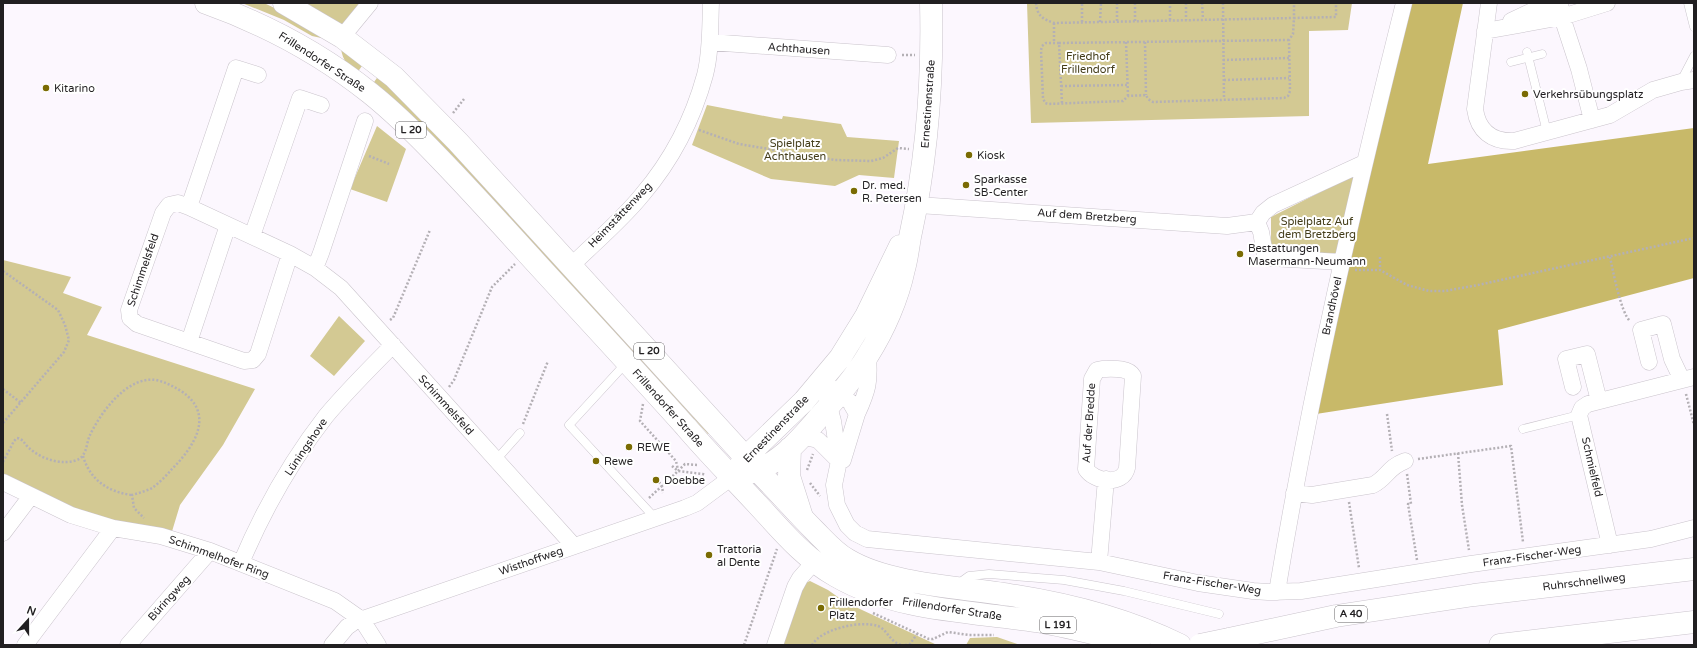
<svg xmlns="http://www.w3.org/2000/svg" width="1697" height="648" viewBox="0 0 1697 648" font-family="'Varela Round',sans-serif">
<rect width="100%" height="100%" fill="#fcf7fe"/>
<!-- green -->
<path fill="#d3c993" d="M242,3H264L287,14L326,39L312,36L284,20Z
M286,3H371L342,36Z
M1027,3H1352L1348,30L1309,31V116L1031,123Z
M341,49L364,63L357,73C347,66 343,60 341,49Z
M379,75L409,102L712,431L708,434L607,324L573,293L372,85Z
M707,105L775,118L782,119L783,116L841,124L847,137L899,141L894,178L859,175L835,186L771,179L692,145Z
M377,126L406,149L387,202L350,189Z
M1360,172L1340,259L1276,251L1271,243V217Z
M3,260L71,277L63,293L102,307L87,335L255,389L223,445L180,505L170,538L113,527L3,482Z
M339,316L365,341L334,376L310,356Z
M810,581L828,590L845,602L937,645H781L803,584Z
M997,637L1020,645H966L970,638Z"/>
<!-- forest -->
<path fill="#c8b969" d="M1410,3H1463L1428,164L1694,128V278L1498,330L1503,385L1316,414L1347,267Z"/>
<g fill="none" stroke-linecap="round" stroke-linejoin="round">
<defs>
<path id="lane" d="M1688,3L1694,27
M1527,52L1547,132
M1511,62L1542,54
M1681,81L1694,56
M627,362L569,425L655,518
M1523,429L1579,415
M496,460L520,433
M958,584L969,576L989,574L1064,580L1124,591L1219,614"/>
<path id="street" d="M1489,3L1475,109C1478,131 1492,142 1514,141L1610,115L1653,90L1681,82L1694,80
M1560,3L1562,17L1579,69L1592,120
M1511,21L1545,5L1557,3
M1485,31L1562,17L1607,3
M342,37L370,3
M710,42L888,55
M918,205L1227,226L1257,222L1263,213L1273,205L1364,163
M189,207L236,68L258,75
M1257,222L1261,232L1265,254L1271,258L1342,262
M252,236L300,98L321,105
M290,254L258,354L253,360L244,361L137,324L130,318L129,310L163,213L169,205L178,203L189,207L290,254L315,268L341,288L574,546
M571,266C594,243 621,221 642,195C671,161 693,119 705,75C711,52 710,27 711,3
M315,268L321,253L365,121
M189,342L228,225
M1649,362L1641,330L1663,324L1672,359L1682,380
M1102,369C1111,369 1128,367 1133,376L1127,468C1123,486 1094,482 1086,469L1092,379L1097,370Z
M822,380L833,421L839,461L834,485L837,505L847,525L855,533L867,539L1099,562L1198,583L1253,591L1268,592L1301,591L1471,564L1651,539L1694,528
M1573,387L1566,359L1587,354L1599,401
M832,388L850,402L857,414L843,460L839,461
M857,414C868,390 870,382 868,356
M801,436L818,440L839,461
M3,482L71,515L113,528L161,536L210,551L335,601L362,620L378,645
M1294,493L1312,495L1373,485C1387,478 1388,467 1405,461
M3,533L31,496
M1610,545L1579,415L1582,408L1588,404L1694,377
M1099,562L1106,479
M241,563C263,511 291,461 326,416C347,391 370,368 393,345
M1277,592C1310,393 1355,198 1404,3
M25,645L113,528
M128,645L210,551
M332,645L347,627L354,622L685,508L697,503L732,477
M775,645L795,587L800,578L814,562"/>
<path id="secondary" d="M790,448L789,476L802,517
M735,473L746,457L804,401L840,358L866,316L900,246
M732,477C740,475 750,474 758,470C783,460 804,435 821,415C838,396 855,377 868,355C884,330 898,298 904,269C907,259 908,248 910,237C927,159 933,83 931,3"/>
<path id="primary" d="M206,3C265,24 321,54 370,93C395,113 417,135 439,158C469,189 498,221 527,253C580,311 634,369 686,427C709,454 734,479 758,505C782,531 805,559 836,576C897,611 968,611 1036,621C1071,627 1105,636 1139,645
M284,3L342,37L394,77L458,142L758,471C777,490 795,511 814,530C825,541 835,553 848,560C890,585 961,587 1010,595C1069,604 1127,619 1180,645"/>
<path id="highway" d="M1229,639L1336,616L1474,595L1694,569
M1500,645L1694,622"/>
</defs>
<!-- lane casing -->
<use href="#lane" stroke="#cac4cc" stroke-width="9"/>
<!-- street casing -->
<use href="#street" stroke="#cac4cc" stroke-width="17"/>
<!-- secondary casing -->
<use href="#secondary" stroke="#cac4cc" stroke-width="23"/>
<!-- primary casing -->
<use href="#primary" stroke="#cac4cc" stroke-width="23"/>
<!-- highway casing -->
<use href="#highway" stroke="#cac4cc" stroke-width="23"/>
<!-- path -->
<path stroke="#b4b0b5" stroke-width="2.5" stroke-dasharray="2 2" stroke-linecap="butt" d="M1036,3C1037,16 1043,19 1054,23L1294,18V3
M1135,3V21
M1186,3V20
M1202,3L1203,19
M1223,3L1224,99
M1170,20V3
M1117,21V3
M1082,22V3
M1100,22L1101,3
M1054,23V43
M1126,42L1128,96
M1145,42L1146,95
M1059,43H1046L1042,46L1041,50L1043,98L1045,103L1048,104L1123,101L1128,96L1146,95L1148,99L1153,102L1284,98L1288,96L1290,91L1289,40L1293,34L1294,18L1336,17V3
M902,55H915
M1223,60L1289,58
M1224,80L1289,78
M1061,86L1128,85
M1062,103L1059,43L1289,40
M453,113L464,99
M699,130L739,144L835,160L871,161L883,158L898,148L909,149
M369,156L389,164
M1380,257V270
M1610,257C1613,271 1621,313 1630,321
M1355,270H1380L1407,285L1429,291H1445L1478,285L1694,238
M3,271L58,310L65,325L69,340L64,352L3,423
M390,320L393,318L430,230
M449,387L454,380L492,287L515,264
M3,389L21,403
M1686,394L1694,425
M643,404L640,421L676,461L678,470
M1387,414L1392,451
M523,424L548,361
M1458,453L1462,505L1469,550
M83,456C90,480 108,492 132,495
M1418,459L1511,446L1523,542
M3,462L14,441L17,438C23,439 24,443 28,447C37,456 52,462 64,462C70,462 80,461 83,455C87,450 87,441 90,435C101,412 127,376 156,380C165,382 173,386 181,391C216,414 194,447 172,469C166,476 159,483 152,488C146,491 139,493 132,495L134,508L144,518
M672,466L678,471
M807,470L813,454
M678,471L685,464L697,465
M1407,474L1411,504H1408L1417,560
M659,482L662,486L663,493
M810,483L820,496
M649,498L678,471L703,474L705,475
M1349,502L1359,568
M873,613L929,639H933L948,632L969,635H994
M744,645L777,549
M812,645C821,629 861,620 878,626C888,630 890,643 902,645
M905,645L910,644L917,634"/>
<!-- lane -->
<use href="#lane" stroke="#fff" stroke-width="8"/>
<!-- street -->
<use href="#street" stroke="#fff" stroke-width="16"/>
<!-- secondary -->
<use href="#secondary" stroke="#fff" stroke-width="22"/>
<!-- primary -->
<use href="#primary" stroke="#fff" stroke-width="22"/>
<!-- highway -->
<use href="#highway" stroke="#fff" stroke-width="22"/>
<defs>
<path id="highway-bridge" d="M1200,645L1229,639"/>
</defs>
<!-- highway-bridge casing -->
<use href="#highway-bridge" stroke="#cac4cc" stroke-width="23" stroke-linecap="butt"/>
<!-- highway-bridge -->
<use href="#highway-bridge" stroke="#fff" stroke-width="22"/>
</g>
<!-- markers -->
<g fill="#7a6b03" stroke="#fff" stroke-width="1.5">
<circle cx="46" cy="88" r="4"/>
<circle cx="1525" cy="94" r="4"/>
<circle cx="969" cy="155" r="4"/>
<circle cx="966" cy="185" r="4"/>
<circle cx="854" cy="191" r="4"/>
<circle cx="1240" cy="254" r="4"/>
<circle cx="629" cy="447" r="4"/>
<circle cx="596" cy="461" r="4"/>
<circle cx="656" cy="480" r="4"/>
<circle cx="709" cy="555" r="4"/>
<circle cx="821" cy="608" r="4"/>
</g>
<g text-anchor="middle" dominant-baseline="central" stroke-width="4" stroke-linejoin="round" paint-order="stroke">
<!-- shield labels -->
<g fill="#fff" stroke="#646264" stroke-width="1">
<rect x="396" y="122" width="30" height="16" rx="3"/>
<rect x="634" y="343" width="30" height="16" rx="3"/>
<rect x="1335" y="606" width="32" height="16" rx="3"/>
<rect x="1040" y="617" width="36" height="16" rx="3"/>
</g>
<g font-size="10" font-weight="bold" fill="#211f21">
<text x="411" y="130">L 20</text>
<text x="649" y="351">L 20</text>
<text x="1351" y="614">A 40</text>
<text x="1058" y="625">L 191</text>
</g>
<!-- street labels -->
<g font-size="11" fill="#211f21" stroke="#fff">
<text transform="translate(799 49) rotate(4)">Achthausen</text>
<text transform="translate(322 62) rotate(33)">Frillendorfer Straße</text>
<text transform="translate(928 104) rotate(-86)">Ernestinenstraße</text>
<text transform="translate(620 215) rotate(-46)">Heimstättenweg</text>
<text transform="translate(1087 216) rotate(4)">Auf dem Bretzberg</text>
<text transform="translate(143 270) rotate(-71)">Schimmelsfeld</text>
<text transform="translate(1332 306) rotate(-78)">Brandhövel</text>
<text transform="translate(446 405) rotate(48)">Schimmelsfeld</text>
<text transform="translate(668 408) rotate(48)">Frillendorfer Straße</text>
<text transform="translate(1089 423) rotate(-86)">Auf der Bredde</text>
<text transform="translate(776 429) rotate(-46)">Ernestinenstraße</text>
<text transform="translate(306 447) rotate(-56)">Lüningshove</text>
<text transform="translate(1592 467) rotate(77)">Schmielfeld</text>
<text transform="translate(1532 556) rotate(-8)">Franz-Fischer-Weg</text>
<text transform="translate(219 557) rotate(20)">Schimmelhofer Ring</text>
<text transform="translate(531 561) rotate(-19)">Wisthoffweg</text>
<text transform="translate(1584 582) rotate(-7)">Ruhrschnellweg</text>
<text transform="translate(1212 583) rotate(9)">Franz-Fischer-Weg</text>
<text transform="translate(169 598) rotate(-48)">Büringweg</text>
<text transform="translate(952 609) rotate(9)">Frillendorfer Straße</text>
</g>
<!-- park labels -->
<g font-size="11" fill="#433c19" stroke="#fff">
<text x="1088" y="56">Friedhof<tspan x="1088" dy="13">Frillendorf</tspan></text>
<text x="795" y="143">Spielplatz<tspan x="795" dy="13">Achthausen</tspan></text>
<text x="1317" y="221">Spielplatz Auf<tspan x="1317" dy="13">dem Bretzberg</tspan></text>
</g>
<!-- poi labels -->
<g font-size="11" fill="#211f21" stroke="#fff" text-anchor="start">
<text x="54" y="88">Kitarino</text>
<text x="1533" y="94">Verkehrsübungsplatz</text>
<text x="977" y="155">Kiosk</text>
<text x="974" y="179">Sparkasse<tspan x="974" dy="13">SB-Center</tspan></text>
<text x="862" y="185">Dr. med.<tspan x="862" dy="13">R. Petersen</tspan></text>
<text x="1248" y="248">Bestattungen<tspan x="1248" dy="13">Masermann-Neumann</tspan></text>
<text x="637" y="447">REWE</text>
<text x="604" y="461">Rewe</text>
<text x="664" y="480">Doebbe</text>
<text x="717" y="549">Trattoria<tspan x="717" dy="13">al Dente</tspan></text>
<text x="829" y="602">Frillendorfer<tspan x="829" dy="13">Platz</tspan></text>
</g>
</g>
<!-- border -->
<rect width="1697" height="648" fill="none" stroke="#211f21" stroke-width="8"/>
<!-- north arrow -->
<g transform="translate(28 620) rotate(21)" stroke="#ffffff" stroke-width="3" paint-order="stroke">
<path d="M0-3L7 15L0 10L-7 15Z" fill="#211f21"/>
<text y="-6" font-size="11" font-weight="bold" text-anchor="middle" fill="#211f21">N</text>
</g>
</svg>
